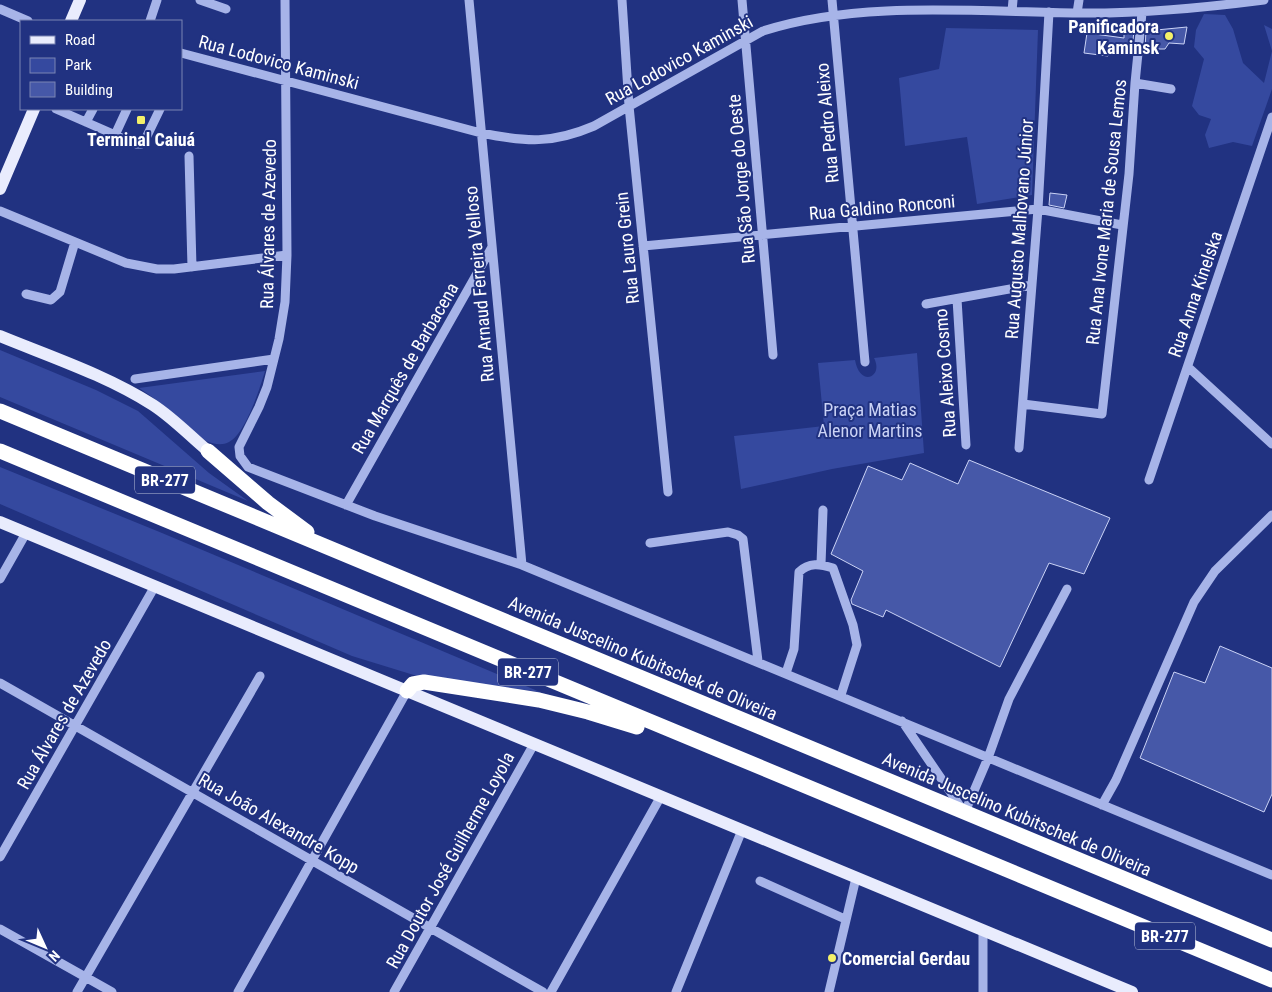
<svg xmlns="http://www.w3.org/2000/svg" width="1272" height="992" viewBox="0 0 1272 992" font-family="'Roboto Condensed',sans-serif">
<rect width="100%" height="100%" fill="#213281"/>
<!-- green -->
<path fill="#35499f" d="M1204,14L1225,15L1233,29L1243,63L1264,83L1272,51L1264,25L1272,29V89L1252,146L1233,142L1209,148L1205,135L1211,119L1199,115L1192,106L1204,59L1194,47L1196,30Z
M946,28L1038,30L1032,195L977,204L967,137L905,146L899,78L939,69Z
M0,350L96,390L138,411L209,473L248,501L0,397Z
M917,353L924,453L832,469L741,489L734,436L824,426L818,363L855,360C860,388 884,377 874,358Z
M265,371C260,388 245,435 229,442C222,446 213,444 206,441C197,436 188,425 179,418C166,407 153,397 139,388Z
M0,467L162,533L540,692L417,676L352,656L0,504Z"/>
<!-- building -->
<path fill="#4658a8" stroke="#cbd3f6" d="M1187,27L1184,44L1169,43L1165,49H1145L1146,31Z
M1124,31H1134L1132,49L1109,47L1108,56L1084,53L1087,33L1124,38Z
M1050,193L1067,195L1064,208L1049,205Z
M969,460L1110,518L1084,574L1049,563L1000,667L886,610L883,617L852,604L851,600L863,571L831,554L868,466L902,480L910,463L958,484Z
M1220,646L1272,668V794L1264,812L1140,758L1174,672L1205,683Z"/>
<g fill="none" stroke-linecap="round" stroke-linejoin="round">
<!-- minor -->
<path stroke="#a7b4e8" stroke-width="9" d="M200,0L226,9
M285,0L287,255L285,302L279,339L267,387L259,407L239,447L240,456L248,467L375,516L522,565L1272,875
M469,0L522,565
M622,0L629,106L668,492
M742,0L773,355
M832,0L865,362
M0,9L28,21
M1012,11L1013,0
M1077,13L1079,0
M150,21L157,0
M181,53L481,133C526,142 552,144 594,126L763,31C859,0 977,12 1078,13C1141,14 1202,8 1264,0
M1135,83L1171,89
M56,109L136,144H141L145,140L160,109
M86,122L93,109
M115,135L127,109
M189,156L192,267
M0,211L126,263L157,269H174L287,255
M643,246L1038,209L1122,225
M26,294L51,300L60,292L75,242
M957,299L966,445
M926,304L1032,285
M1188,367L1272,444
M135,379L274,359
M1023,404L1102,414L1129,174L1135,83L1142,13
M1019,448L1038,209L1049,12
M1149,480L1272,117
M346,505L492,247
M650,543L728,532L738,535L743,539L758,661
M821,564L823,510
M0,579L26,533
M786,673L794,649L799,572C809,562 820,564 833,568L853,625L857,645L841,695
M0,683L543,992
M902,721L962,809
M1102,805L1116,780L1194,602L1215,571L1272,515
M965,812L988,758L1009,699L1067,589
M0,857L155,586
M760,881L845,919
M0,929L112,992
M983,930V992
M77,992L260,676
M238,992L407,691
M394,992L534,744
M551,992L661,796
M676,992L742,830
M829,992L856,878"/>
<!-- major -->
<path stroke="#e9ecfd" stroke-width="12" d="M71,21L80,0
M0,189L34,109
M0,336C51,357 106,375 153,405C173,418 190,436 208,451
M0,522L1132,992"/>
<!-- highway -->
<path stroke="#fff" stroke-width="15" d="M0,411L1272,940
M0,451L1272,980
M208,451L268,503L307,532
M407,691L413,684L424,682L539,700L588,712L637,727"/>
</g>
<!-- markers -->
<g fill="#f4f069" stroke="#213281" stroke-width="2">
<circle cx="1169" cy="36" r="5"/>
<rect x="136" y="115" width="10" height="10" rx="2.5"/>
<circle cx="832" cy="958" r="5"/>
</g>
<g text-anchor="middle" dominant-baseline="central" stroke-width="4" stroke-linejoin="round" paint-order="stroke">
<!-- shield labels -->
<g fill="#213281" stroke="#bcc2d9" stroke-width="1">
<rect x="135" y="466.5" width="60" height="27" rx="4"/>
<rect x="498" y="658.5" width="60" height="27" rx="4"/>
<rect x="1135" y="922.5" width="60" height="27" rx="4"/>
</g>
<g font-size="16" font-weight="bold" fill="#fff">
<text x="165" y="480">BR-277</text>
<text x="528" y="672">BR-277</text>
<text x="1165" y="936">BR-277</text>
</g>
<!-- poi labels -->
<g font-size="18" font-weight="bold" fill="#fff" stroke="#213281" text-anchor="end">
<text x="1159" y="26">Panificadora<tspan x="1159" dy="21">Kaminsk</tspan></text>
<text x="141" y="139" text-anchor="middle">Terminal Caiuá</text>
<text x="842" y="958" text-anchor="start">Comercial Gerdau</text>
</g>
<!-- street labels -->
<g font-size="18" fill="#fff" stroke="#213281">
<text transform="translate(679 60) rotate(-29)">Rua Lodovico Kaminski</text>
<text transform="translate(279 62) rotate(15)">Rua Lodovico Kaminski</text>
<text transform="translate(827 123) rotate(-95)">Rua Pedro Aleixo</text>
<text transform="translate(741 179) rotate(-95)">Rua São Jorge do Oeste</text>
<text transform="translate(882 207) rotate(-5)">Rua Galdino Ronconi</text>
<text transform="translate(1106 212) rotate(-84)">Rua Ana Ivone Maria de Sousa Lemos</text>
<text transform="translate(268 224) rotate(-89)">Rua Álvares de Azevedo</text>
<text transform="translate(1019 229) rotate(-86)">Rua Augusto Malhovano Júnior</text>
<text transform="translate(627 248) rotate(-96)">Rua Lauro Grein</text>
<text transform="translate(479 284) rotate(-95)">Rua Arnaud Ferreira Velloso</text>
<text transform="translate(1195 294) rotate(-71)">Rua Anna Kinelska</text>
<text transform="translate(405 368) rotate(-60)">Rua Marquês de Barbacena</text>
<text transform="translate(945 373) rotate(-94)">Rua Aleixo Cosmo</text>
<text transform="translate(643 658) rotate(23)">Avenida Juscelino Kubitschek de Oliveira</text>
<text transform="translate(64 714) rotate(-60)">Rua Álvares de Azevedo</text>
<text transform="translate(1017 814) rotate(23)">Avenida Juscelino Kubitschek de Oliveira</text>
<text transform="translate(279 823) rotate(30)">Rua João Alexandre Kopp</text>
<text transform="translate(450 860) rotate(-61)">Rua Doutor José Guilherme Loyola</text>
</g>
<!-- park labels -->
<g font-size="18" fill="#cbd3f6" stroke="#213281">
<text x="870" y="409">Praça Matias<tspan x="870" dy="21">Alenor Martins</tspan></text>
</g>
</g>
<!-- legend -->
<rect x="20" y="20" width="162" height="90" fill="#213281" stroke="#7a84b3"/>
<rect x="30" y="36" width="25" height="8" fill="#e9ecfd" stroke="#7a84b3"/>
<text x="65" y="45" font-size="15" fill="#ffffff">Road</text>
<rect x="30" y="58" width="25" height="15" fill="#35499f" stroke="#7a84b3"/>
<text x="65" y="70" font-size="15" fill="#ffffff">Park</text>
<rect x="30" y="82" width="25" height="15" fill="#4658a8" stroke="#7a84b3"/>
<text x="65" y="95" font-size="15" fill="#ffffff">Building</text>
<!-- north arrow -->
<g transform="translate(45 947) rotate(134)" stroke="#213281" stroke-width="4" paint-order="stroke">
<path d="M0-4L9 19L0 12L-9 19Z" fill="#ffffff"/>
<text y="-8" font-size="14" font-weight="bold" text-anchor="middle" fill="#ffffff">N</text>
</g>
</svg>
